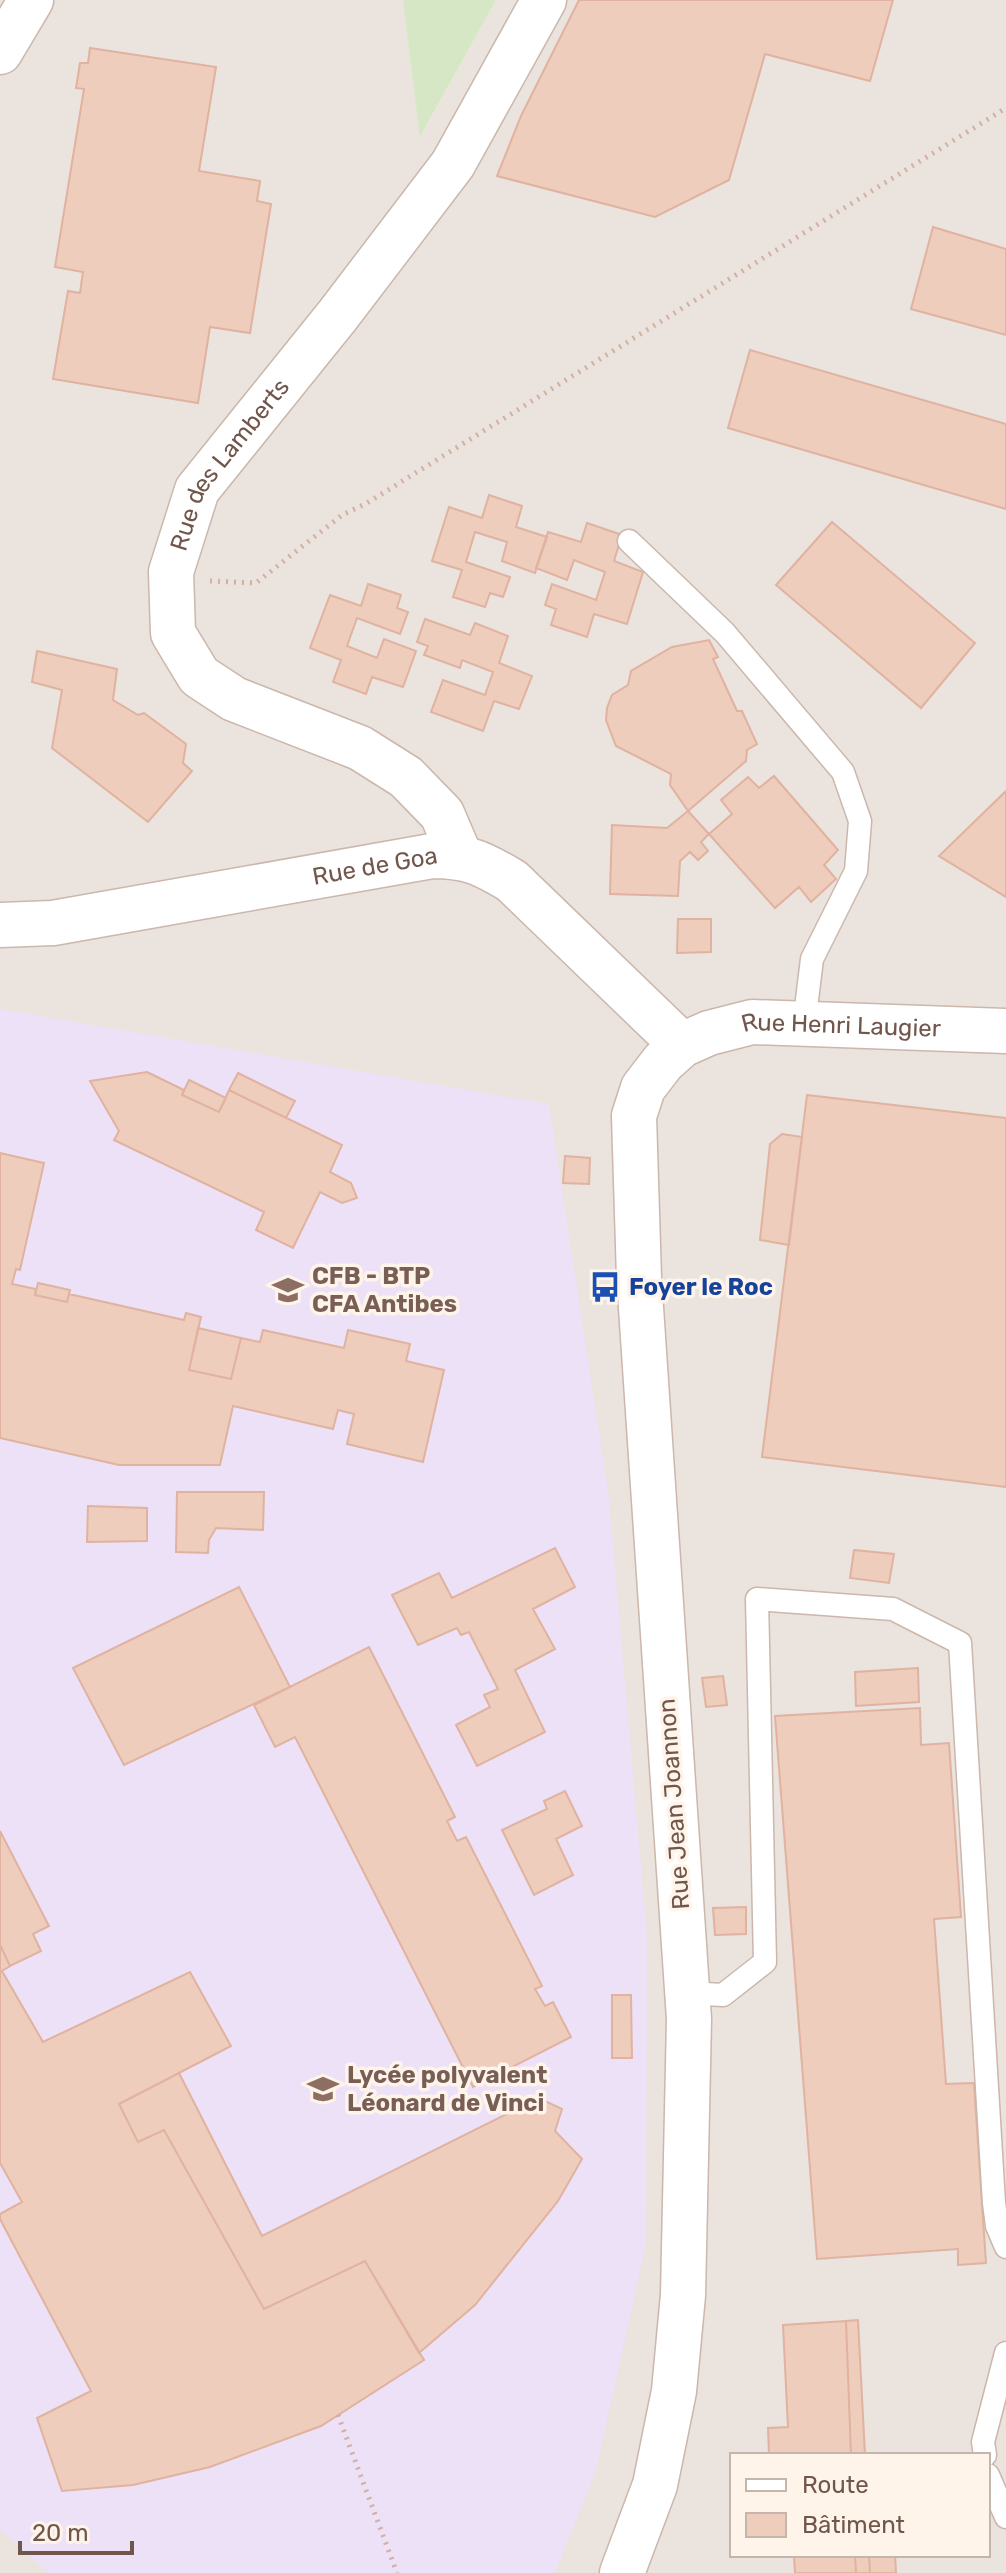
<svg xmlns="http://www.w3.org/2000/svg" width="1006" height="2573" viewBox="0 0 1006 2573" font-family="Rubik,sans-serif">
<rect width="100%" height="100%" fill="#fbf0e4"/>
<!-- industrial -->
<path fill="#eae3de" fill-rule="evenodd" d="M0,0H403L421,136L496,0H1006V2573H0ZM732,2455H988V2555H732Z"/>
<!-- education -->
<path fill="#ede1f7" d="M0,1009L549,1104L609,1498L647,1935L646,2244L596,2470L555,2573H49L0,2530Z"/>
<!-- green -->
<path fill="#d5e7c4" d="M403,0H496L420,137Z"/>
<!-- building -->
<path fill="#eecdbd" stroke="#e0b29f" stroke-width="2" d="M579,0H893L870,81L765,54L729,180L655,217L497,176L521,116Z
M90,48L216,67L199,171L260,181L257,201L271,204L250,333L210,327L198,403L53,379L68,291L80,293L83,272L55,267L84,89L76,88L80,63H88Z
M933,227L1006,249V335L911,309Z
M750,350L1006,424V509L728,428Z
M489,495L522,506L516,527L547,537L535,573L502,561L507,542L475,532L466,562L510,577L503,597L490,593L485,607L453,597L462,570L432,561L449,507L482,518Z
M832,522L975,643L921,708L776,585Z
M587,523L622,535L614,561L643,572L627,624L594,614L587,637L551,625L556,609L545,605L552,584L596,600L605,572L574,560L567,580L536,568L548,532L581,542Z
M368,584L401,595L397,608L408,612L400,634L357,618L347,646L377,658L384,639L416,651L403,687L372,677L366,694L333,682L341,660L310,648L330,595L361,606Z
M425,619L470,635L475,623L508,636L499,663L532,676L519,709L494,701L483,731L431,712L443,680L485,695L493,672L462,660L460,668L424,655L428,646L417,642Z
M709,640L718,657L713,659L737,711H742L757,744L747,750L746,761L688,811L670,785L671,774L616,746L606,720L607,708L612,695L628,685L631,671L672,647Z
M37,651L117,669L113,700L138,715L144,713L186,744L183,763L192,771L148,822L52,748L62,690L32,682Z
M774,776L838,850L824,865L836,879L811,902L799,887L775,908L709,834L732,814L721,800L748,777L759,788Z
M1006,791V897L939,856Z
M688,811L709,834L701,842L708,851L698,860L690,852L680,861L678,896L610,894L612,825L667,828Z
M678,919H711V952L677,953Z
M147,1072L184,1090L182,1095L219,1112L229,1090L342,1145L330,1172L351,1183L357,1198L342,1203L320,1192L293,1248L256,1230L264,1212L114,1140L119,1131L90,1081Z
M238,1073L295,1101L286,1118L229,1090Z
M189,1080L226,1098L219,1112L182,1095Z
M807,1095L1006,1118V1487L762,1457Z
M782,1134L802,1137L789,1245L760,1240L770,1144Z
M0,1153L44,1163L20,1270L16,1269L12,1284L36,1289L35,1295L67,1302L69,1294L184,1320L186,1313L201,1317L189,1370L231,1379L241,1338L260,1342L263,1330L344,1348L348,1330L410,1344L406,1361L444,1370L423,1462L347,1444L354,1414L338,1410L333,1429L233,1406L220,1465H119L0,1438Z
M565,1156L590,1158L589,1184L563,1183Z
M38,1283L70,1290L67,1302L35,1295Z
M198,1328L241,1338L231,1379L189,1370Z
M177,1492H264L263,1530L216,1528L209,1540L208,1553L176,1552Z
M88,1506L147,1508V1541L87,1542Z
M555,1548L575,1587L533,1609L555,1649L515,1670L545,1732L477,1766L456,1725L490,1707L484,1695L498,1689L469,1632L461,1635L457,1628L418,1645L392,1595L439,1573L452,1598Z
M854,1550L894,1554L889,1583L850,1578Z
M239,1587L290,1687L124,1765L73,1668Z
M369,1647L455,1817L447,1821L457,1841L466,1837L542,1986L535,1989L545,2006L553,2002L571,2037L473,2087L295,1737L275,1747L254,1705Z
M918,1668L919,1702L856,1706L855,1672Z
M723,1676L727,1705L706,1707L702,1678Z
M920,1708L921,1745L949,1743L961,1917L934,1919L946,2084L974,2083L986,2263L958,2265V2249L817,2259L775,1716Z
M565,1791L582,1826L556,1839L573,1875L534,1895L502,1830L547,1809L544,1801Z
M0,1831L49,1926L33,1934L41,1951L10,1966L0,1945Z
M746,1907V1934L715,1935L713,1908Z
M0,1945L10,1966L2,1971L43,2042L190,1972L231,2046L119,2104L138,2142L164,2130L264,2309L365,2261L424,2360L321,2426L210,2467L133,2485L62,2491L37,2418L91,2391L0,2219V2214L22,2202L0,2163Z
M612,1995H631L632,2058H612Z
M179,2073L262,2236L539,2098L562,2109L555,2131L582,2159L558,2201L475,2305L419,2353L365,2261L264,2309L164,2130L138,2142L119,2104Z
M858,2320L865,2455H851L846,2321Z
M846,2321L851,2455H769L768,2428L788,2427L783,2325Z
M794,2555H855L856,2573H795Z
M855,2555H869L870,2573H856Z
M869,2555H895L896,2573H870Z"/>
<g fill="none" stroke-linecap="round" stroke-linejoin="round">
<defs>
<path id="service" d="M629,541L725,633L843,772L860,821L856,871L812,959L804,1024
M687,1993L723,1995L765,1962L757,1599L893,1609L960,1643L994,2203L997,2226L1006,2247
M985,2455L983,2442L1006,2353
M988,2475L1006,2517"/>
<g id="minor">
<path d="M0,52L31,0"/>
<path id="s1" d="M460,856L442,814L406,777L360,748L234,699L199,676L173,633L171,572L197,490L338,315L453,164L544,0"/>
<path id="s2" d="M0,925L53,923L432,856C468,856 482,863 512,881L682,1045"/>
<path id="s3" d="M622,2573L655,2485L674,2391L683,2295L689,2019L639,1278L634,1116L643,1088L663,1062L682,1045L709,1033L752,1022L1006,1031"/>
</g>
</defs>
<!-- service casing -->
<use href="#service" stroke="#cbb7ab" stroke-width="25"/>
<!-- minor casing -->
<use href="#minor" stroke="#cbb7ab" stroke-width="47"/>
<!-- path -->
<path stroke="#d3b0a1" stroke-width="5" stroke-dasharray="2 6" stroke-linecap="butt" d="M210,581L256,583L342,515L367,503L1006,108
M338,2415L397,2573"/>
<!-- service -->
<use href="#service" stroke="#fff" stroke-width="22"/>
<!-- minor -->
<use href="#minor" stroke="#fff" stroke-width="44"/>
</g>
<!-- icons -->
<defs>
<symbol id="bus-bare" viewBox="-9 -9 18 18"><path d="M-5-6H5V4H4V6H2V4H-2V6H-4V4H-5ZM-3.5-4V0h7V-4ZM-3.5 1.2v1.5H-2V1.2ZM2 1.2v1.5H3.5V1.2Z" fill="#1a4fb4" stroke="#fef4ea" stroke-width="2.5" paint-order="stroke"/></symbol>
<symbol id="school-bare" viewBox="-9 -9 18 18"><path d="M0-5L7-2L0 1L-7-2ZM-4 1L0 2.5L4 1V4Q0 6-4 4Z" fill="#8d6e63" stroke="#fef4ea" stroke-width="2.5" paint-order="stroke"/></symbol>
</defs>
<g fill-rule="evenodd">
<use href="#bus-bare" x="583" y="1265" width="44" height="44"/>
<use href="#school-bare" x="266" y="1268" width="44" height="44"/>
<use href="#school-bare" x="301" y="2067" width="44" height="44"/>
</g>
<g text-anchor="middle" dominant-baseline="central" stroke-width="7" stroke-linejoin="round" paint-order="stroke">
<!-- street labels -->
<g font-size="24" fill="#71564b" stroke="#fef4ea">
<text stroke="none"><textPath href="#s1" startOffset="564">Rue des Lamberts</textPath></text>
<text stroke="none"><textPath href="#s2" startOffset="380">Rue de Goa</textPath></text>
<text stroke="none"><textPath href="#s3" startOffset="1718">Rue Henri Laugier</textPath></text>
<text transform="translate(674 1804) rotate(-94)">Rue Jean Joannon</text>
</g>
<!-- education labels -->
<g font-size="24" font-weight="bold" fill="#785e54" stroke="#fef4ea" text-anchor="start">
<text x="312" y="1276">CFB - BTP<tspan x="312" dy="28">CFA Antibes</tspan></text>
<text x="347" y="2075">Lycée polyvalent<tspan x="347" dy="28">Léonard de Vinci</tspan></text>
</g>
<!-- transit labels -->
<g font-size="24" font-weight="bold" fill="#164399" stroke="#fef4ea" text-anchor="start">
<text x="629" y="1287">Foyer le Roc</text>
</g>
</g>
<!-- legend -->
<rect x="730" y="2453" width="260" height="104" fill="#fef4ea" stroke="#c6b5aa" stroke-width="2"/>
<rect x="746" y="2479" width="40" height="12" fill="#ffffff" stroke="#c6b5aa" stroke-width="2"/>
<text x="802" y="2493" font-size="24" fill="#71564b">Route</text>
<rect x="746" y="2513" width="40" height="24" fill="#eecdbd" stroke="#c6b5aa" stroke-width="2"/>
<text x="802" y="2533" font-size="24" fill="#71564b">Bâtiment</text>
<!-- scale -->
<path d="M20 2541v12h112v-12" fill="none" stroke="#71564b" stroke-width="4"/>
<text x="32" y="2541" font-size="24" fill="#71564b" stroke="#fef4ea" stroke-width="6" paint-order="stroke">20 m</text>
</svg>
